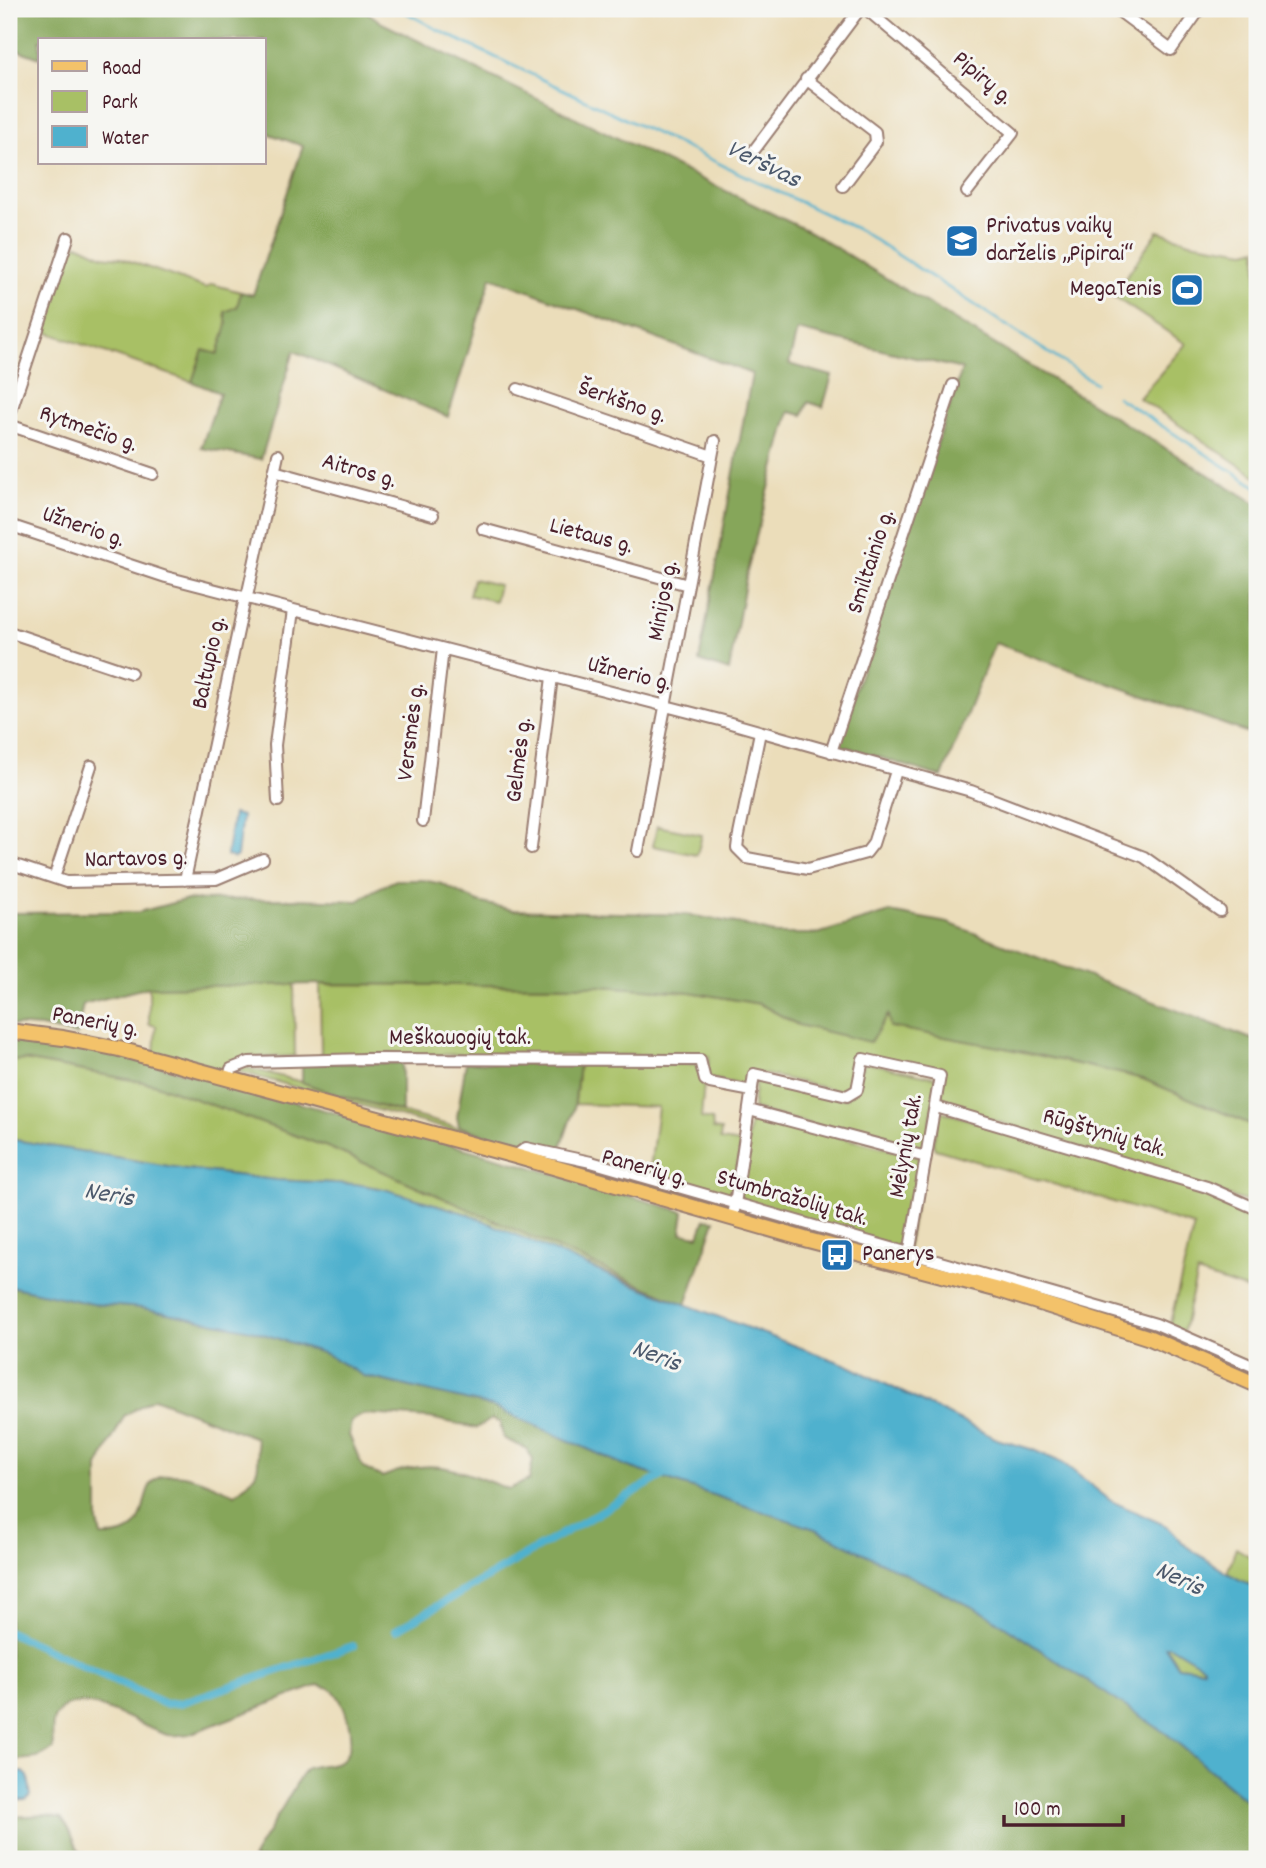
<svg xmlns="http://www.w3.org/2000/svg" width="1266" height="1868" viewBox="0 0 1266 1868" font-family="Dekko,sans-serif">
<rect width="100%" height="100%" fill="#f6f6f2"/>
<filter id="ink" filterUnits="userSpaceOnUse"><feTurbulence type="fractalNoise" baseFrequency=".0143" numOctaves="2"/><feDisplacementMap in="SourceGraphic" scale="14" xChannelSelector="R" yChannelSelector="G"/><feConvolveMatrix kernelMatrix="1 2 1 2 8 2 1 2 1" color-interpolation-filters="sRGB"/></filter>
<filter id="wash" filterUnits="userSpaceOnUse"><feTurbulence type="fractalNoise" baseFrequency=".00686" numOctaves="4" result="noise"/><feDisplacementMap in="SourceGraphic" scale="28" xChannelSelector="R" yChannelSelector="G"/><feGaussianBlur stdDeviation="1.57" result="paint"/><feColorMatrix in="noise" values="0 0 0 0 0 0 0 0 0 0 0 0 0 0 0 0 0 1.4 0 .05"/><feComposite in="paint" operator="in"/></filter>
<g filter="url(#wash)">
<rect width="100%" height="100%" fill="#ebddba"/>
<!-- green -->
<path fill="#a8c065" stroke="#797048" stroke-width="2" d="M1158,231L1190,242L1246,251L1257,248V477L1139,398L1186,344L1113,296Z
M76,245H80L103,256L121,258L206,288L212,284L241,292L237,307L225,312L227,325L218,354L203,351L192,382L43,331L72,247Z
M473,579L499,585L495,601L469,595Z
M657,826L702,835L697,855L653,846Z
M294,984L295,1056L235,1059L224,1073L154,1054L156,1026L149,1024V987Z
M320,984L599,986L690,992L760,1004L798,1025L879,1026L888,1015L891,1027L1010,1049L1123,1074L1143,1079L1257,1127V1205L940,1103L943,1075L863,1056L853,1089L849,1093L760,1073L749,1086L707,1078L709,1056L321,1054Z
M24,1060L154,1084L330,1148L686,1305L571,1259L471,1215L384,1189L355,1184L276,1180L186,1169L9,1139V1061Z
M865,1062L938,1078L925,1155L753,1109L755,1084L759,1079L846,1099Z
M579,1064H696L704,1084L701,1118L712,1120L713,1129L721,1130L720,1140L741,1143L732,1200L649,1177L658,1107L575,1104Z
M244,1067L302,1082L331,1093L520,1145L518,1149L234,1070Z
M940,1111L1187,1184L1257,1212V1293L1197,1273L1183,1332L1169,1327L1194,1226L935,1149L933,1144Z
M751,1115L924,1158L907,1249L739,1204Z
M1236,1548L1257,1561V1589L1227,1573Z
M1165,1646H1170L1203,1666V1669L1178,1666Z"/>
<!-- forest -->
<path fill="#86a65a" stroke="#686242" stroke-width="2" fill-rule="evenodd" d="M9,9H363L382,23L810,232L1257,504V736L995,643L942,777L837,744L962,369L797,330L789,364L832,376L823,407L808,402L803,415L789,412L747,572L729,671L699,661L752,374L491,277L448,417L294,351L261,459L201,448L220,393L192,382L203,350L218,354L227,325L225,312L237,307L241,292L253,295L303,146L264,132V40H40V58L9,47Z
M396,880H423L442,884L478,902L513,910L689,915L741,924L776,934H817L890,912L948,923L1257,1041V1127L1143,1079L1123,1074L1010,1049L890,1027L888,1015L870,1042L798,1025L760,1004L690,992L599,986L320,984L149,987L83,1004L77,1035L41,1027L9,1025V913L139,912L184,900L293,899L358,901L374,890Z
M9,1038L76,1045L226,1083L514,1162L684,1212L681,1233L699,1236L705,1219L715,1220L686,1305L330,1148L154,1084L24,1060L9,1061Z
M466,1062L579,1064L574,1109L559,1153L530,1145L514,1144L459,1126L457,1117Z
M302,1063H402V1112L331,1093L302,1082Z
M9,1286L93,1304L143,1308L251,1330L326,1354L364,1376L491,1406L626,1466L815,1529L985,1613L1167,1734L1257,1809V1859H252L305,1769C318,1763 337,1768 346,1755C357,1740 345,1698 330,1688C326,1687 322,1686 319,1685L189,1734C182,1735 174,1736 168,1735C139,1728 76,1680 55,1717C50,1725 53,1740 53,1749L37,1758L9,1761ZM154,1398L256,1438C260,1469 261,1474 235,1494C215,1486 188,1471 166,1475C129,1482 163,1539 101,1536L98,1522V1467L124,1416ZM364,1414L430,1418L476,1428L492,1419L500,1422L503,1438L527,1449L533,1460L529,1480L509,1489C459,1471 435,1455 382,1477L363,1468L349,1435L351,1421Z
M47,1815L61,1818L69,1829L79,1851L95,1859H9V1817Z"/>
<!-- water -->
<path fill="#4fb1ce" stroke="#4c687c" stroke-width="2" fill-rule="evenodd" d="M233,814L242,816L237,856L234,858L227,856V853Z
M9,1139L186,1169L276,1180L355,1184L384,1189L471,1215L610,1276L847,1365L997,1439L1031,1449L1063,1463L1111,1501L1167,1526L1186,1546L1227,1573L1257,1589V1809L1167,1734L985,1613L815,1529L626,1466L491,1406L364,1376L326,1354L251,1330L143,1308L93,1304L9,1286ZM1165,1646H1170L1203,1666V1669L1178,1666Z
M23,1772L28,1776L31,1796L26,1800L9,1801V1773Z"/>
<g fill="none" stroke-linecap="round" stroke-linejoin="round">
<!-- stream -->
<path stroke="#4fb1ce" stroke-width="2.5" d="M399,9L438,30L861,231L1095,383
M1117,397L1257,487"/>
<!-- canal -->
<path stroke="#4fb1ce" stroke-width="8" d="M396,1630L669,1472
M9,1632L165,1704L180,1703L353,1646"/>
</g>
</g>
<g filter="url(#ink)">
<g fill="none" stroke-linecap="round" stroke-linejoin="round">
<defs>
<path id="minor" d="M866,9L1013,133L967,192
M1116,9L1171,50L1200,9
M806,79L875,132L876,142L843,186
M755,149L860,9
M518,389L712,456
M9,417L68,238
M9,425L153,474
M274,471L433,515
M9,525L166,577L720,720L971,791L1144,857L1220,911
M483,529L688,585
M9,632L131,673
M760,732L738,840L737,848L747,858L808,869L866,853L873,844L896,771
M831,752L953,385
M278,801L275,745L293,610
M423,821L443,649
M531,848L552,677
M638,851L715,441
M9,863L66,882L216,879L263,859
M54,878L91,766
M185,880L245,598L248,592L278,455
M229,1079L231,1069L249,1062L367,1059L700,1060L705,1080L710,1083L752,1091
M936,1107L1207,1187L1257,1209
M749,1110L926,1157
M515,1156L526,1148L591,1162L1101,1308L1156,1324L1257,1368
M734,1211L754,1074L847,1096L857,1090L863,1059L940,1076L908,1260"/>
<path id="major" d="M9,1031L63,1038L119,1049L515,1156L808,1240L999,1290L1150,1338L1257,1385"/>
</defs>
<!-- minor casing -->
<use href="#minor" stroke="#9a7e72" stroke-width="14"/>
<!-- major casing -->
<use href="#major" stroke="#9a7e72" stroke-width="18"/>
<!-- minor -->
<use href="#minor" stroke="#fff" stroke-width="10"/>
<!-- major -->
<use href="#major" stroke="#f3c26a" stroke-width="14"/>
</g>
</g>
<!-- icons -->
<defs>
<symbol id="school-square" viewBox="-11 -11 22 22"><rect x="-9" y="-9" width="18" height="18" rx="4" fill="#1f6fb2" stroke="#f6f6f2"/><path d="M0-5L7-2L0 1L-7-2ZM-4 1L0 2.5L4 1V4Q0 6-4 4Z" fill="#fff"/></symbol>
<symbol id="stadium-square" viewBox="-11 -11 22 22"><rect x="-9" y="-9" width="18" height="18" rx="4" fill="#1f6fb2" stroke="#f6f6f2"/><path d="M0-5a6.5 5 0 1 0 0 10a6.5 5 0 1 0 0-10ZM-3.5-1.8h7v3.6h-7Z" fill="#fff"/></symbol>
<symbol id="bus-square" viewBox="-11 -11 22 22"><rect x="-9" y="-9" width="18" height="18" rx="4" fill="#1f6fb2" stroke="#f6f6f2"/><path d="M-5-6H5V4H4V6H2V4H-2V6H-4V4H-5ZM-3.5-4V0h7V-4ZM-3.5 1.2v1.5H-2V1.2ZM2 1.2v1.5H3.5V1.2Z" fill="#fff"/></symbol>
</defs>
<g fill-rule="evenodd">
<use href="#school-square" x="943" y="222" width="38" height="38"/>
<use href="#stadium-square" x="1168" y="271" width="38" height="38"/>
<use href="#bus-square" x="818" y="1236" width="38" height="38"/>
</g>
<g text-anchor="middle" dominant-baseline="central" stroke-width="6" stroke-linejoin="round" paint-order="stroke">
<!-- street labels -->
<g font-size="24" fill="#4a1f2b" stroke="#f6f6f2">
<text transform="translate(982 79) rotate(40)">Pipirų g.</text>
<text transform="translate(622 403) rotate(19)">Šerkšno g.</text>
<text transform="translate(88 430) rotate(19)">Rytmečio g.</text>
<text transform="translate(359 472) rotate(16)">Aitros g.</text>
<text transform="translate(83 528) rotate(19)">Užnerio g.</text>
<text transform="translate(591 537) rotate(15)">Lietaus g.</text>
<text transform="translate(872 562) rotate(-72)">Smiltainio g.</text>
<text transform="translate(664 601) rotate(-79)">Minijos g.</text>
<text transform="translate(210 663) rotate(-78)">Baltupio g.</text>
<text transform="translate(629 675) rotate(14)">Užnerio g.</text>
<text transform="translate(412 732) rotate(-83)">Versmės g.</text>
<text transform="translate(520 760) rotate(-83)">Gelmės g.</text>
<text transform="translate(136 860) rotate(-1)">Nartavos g.</text>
<text transform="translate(95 1023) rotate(11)">Panerių g.</text>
<text x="460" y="1039">Meškauogių tak.</text>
<text transform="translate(1104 1134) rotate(16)">Rūgštynių tak.</text>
<text transform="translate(907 1146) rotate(-80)">Mėlynių tak.</text>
<text transform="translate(644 1169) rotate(16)">Panerių g.</text>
<text transform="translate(792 1199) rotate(16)">Stumbražolių tak.</text>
</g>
<!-- poi labels -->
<g font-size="24" fill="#4a1f2b" stroke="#f6f6f2" text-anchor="start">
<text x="986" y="227">Privatus vaikų<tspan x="986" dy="28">darželis „Pipirai“</tspan></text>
<text x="1162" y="290" text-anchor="end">MegaTenis</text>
<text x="862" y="1255">Panerys</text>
</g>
<!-- water labels -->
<g font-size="26" font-style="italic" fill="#4c596c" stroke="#f6f6f2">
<text transform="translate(763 165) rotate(26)">Veršvas</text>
<text transform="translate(109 1196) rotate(10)">Neris</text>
<text transform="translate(656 1357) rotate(21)">Neris</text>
<text transform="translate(1179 1580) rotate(25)">Neris</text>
</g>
</g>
<!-- margin -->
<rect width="1266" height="1868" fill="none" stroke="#f6f6f2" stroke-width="35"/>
<!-- legend -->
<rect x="38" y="38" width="228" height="126" fill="#f6f6f2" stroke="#b1a0a2" stroke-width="2"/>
<rect x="52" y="61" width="35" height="10" fill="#f3c26a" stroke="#b1a0a2" stroke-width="2"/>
<text x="102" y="74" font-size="21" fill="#4a1f2b">Road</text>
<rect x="52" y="91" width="35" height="21" fill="#a8c065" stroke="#b1a0a2" stroke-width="2"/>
<text x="102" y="108" font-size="21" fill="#4a1f2b">Park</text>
<rect x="52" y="126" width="35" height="21" fill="#4fb1ce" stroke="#b1a0a2" stroke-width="2"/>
<text x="102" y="144" font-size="21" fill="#4a1f2b">Water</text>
<!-- scale -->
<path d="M1004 1815v10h119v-10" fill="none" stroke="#4a1f2b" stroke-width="3.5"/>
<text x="1014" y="1815" font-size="21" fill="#4a1f2b" stroke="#f6f6f2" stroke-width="5" paint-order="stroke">100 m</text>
</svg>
